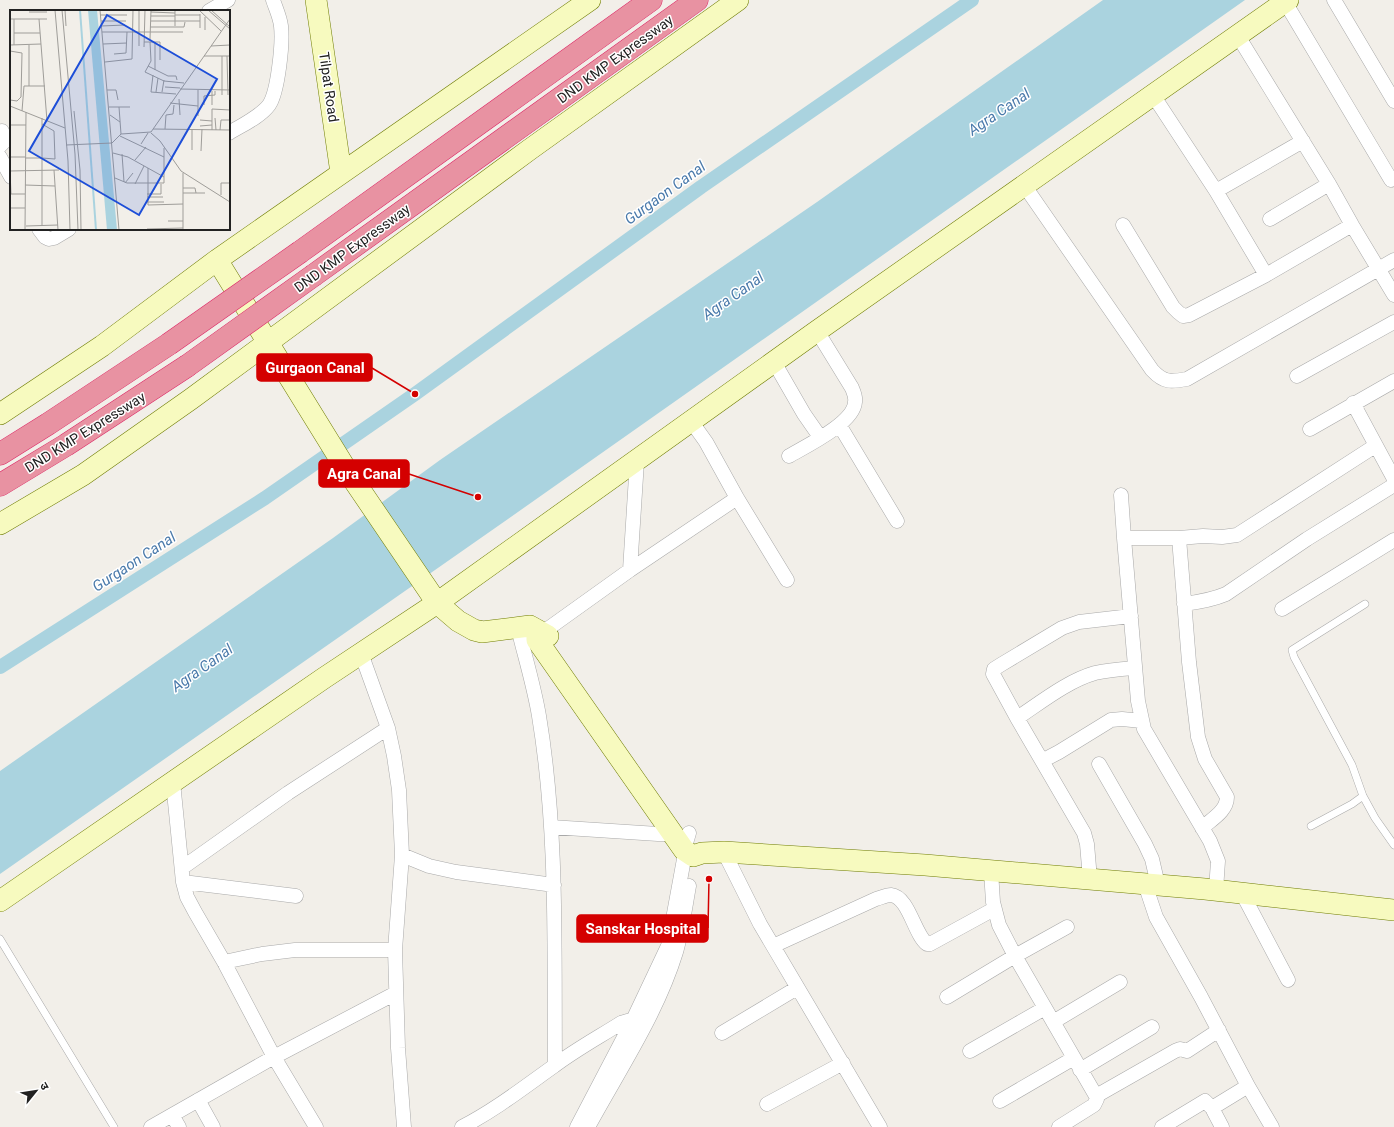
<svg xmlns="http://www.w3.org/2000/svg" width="1394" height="1127" viewBox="0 0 1394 1127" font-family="Roboto,'Noto Sans Devanagari',sans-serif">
<rect width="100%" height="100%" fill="#f2efe9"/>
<!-- water -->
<path fill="#aad3df" d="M1103,0H1245L508,519L0,874V771L333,538L440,460L817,202Z"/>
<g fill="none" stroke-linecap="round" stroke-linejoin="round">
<!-- canal -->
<path stroke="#aad3df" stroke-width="14" d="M0,667L265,498L415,394L701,187L972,0"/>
<defs>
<path id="lane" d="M1365,604L1292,650L1294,657L1352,765L1363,796L1375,818L1394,845
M1311,826L1352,804L1363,796
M0,939L114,1127"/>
<path id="street" d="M1334,0L1394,101
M1285,2L1391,180
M209,11L228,0
M1238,36L1329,184L1352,225L1394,295
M1153,95L1216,191L1266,275
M229,133C242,125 260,117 269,105C278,92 283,43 281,26C280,17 276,9 273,0
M0,146L5,141L4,136L2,131
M0,157L11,177
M1024,185L1152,370C1164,383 1171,382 1187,379L1394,260
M1216,191L1303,141
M1270,219L1329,184
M1123,225L1173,307L1178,312L1183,316L1189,315L1266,275L1352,225
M39,229L45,237L49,239L54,238L69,229
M774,362L804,414L820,437
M1297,376L1394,322
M1353,403L1394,479
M691,421L706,442L737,498L787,580
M840,426L897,521
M1310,429L1394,381
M789,456C806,446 854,423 855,402C856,397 854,393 852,388L817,331
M1121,495L1124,538
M1179,538L1189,662L1198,737L1205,759L1227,797C1227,811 1212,819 1202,828
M630,570L637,461
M1184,604C1199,602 1212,600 1226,594L1307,539L1394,485
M1282,609L1394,540
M518,628C525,657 534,686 539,716C558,831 554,949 555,1065
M542,633L630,570L737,498
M361,653L388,728L394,756L399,790L402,855L395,950L398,1048L404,1127
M1017,718C1040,703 1067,681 1095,673C1108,670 1122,669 1135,668
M1042,761L1059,752L1111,720L1122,719L1142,721
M1099,764L1145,844L1152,859L1158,885
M173,782L183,882L187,897L195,912L224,962L274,1057L316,1127
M551,827L658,834H673
M724,852L760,924L880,1127
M402,855L429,866L456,872L554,885
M182,868L288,793L388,728
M991,871L993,902L999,925L1015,956L1096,1096L1097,1099L1094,1105L1059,1127
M1090,879L1087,844L1084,833L1017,718L993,674L994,669L1002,664L1062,628L1079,622L1131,616
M183,882L296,896
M1145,884L1156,917L1201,997L1248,1086L1272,1127
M1216,890L1218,861L1210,841L1144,729L1138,701L1124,538H1179L1203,536L1222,537L1237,535L1375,446
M1242,893L1288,980
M773,946L876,899C880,898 886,895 891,895C909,897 914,934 927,944H930L994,909
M224,962L262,954L295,950H395
M947,997L1015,956L1067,927
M1053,1022L1120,982
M722,1033L797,988
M970,1051L1045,1008
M1080,1070L1152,1027
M1096,1096L1175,1051L1180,1049L1187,1051L1219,1030
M198,1100L213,1127
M1000,1101L1074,1058
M767,1104L843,1063
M1212,1108L1248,1086
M172,1115L179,1127
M151,1127L274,1057L396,993
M462,1127C495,1110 523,1088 554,1066C575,1050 599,1037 621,1023C627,1021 631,1019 637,1022
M577,1127L633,1020L668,946L684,859V850L689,833
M588,1127C619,1070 657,1014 676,952C682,931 685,908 689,886
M1162,1127L1205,1101L1212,1108L1222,1127"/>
<path id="secondary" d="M316,0L341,173
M217,260L346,469L437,603L458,621L474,630L482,632L530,626L548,636
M0,414L102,346L217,260L590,0
M0,524L83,475L191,399L529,150L738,0
M537,630V640L684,850L693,856L702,853L724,852L925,865L1205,889L1394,910
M0,901L324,678L437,603L817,331L1288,0"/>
<path id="highway" d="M300,252L651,0
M314,275L697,0
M0,454L48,424L169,344
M0,485L66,445L187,366"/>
</defs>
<!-- lane casing -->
<use href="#lane" stroke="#a9a9a9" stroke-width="8"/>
<!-- street casing -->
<use href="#street" stroke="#a9a9a9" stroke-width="15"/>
<!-- secondary casing -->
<use href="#secondary" stroke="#707d05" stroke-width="22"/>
<!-- highway casing -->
<use href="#highway" stroke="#dc2a67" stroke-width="23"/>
<!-- lane -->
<use href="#lane" stroke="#fff" stroke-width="7"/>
<!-- street -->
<use href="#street" stroke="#fff" stroke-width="14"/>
<!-- secondary -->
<use href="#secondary" stroke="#f7fabf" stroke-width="21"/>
<!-- highway -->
<use href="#highway" stroke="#e892a2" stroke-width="22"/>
<defs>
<path id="highway-bridge" d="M169,344L300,252
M187,366L314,275"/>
</defs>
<!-- highway-bridge casing -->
<use href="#highway-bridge" stroke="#dc2a67" stroke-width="23" stroke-linecap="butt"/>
<!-- highway-bridge -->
<use href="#highway-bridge" stroke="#e892a2" stroke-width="22"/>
</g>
<g text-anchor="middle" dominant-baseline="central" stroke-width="3" stroke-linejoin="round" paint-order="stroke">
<!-- street labels -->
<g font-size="14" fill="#222" stroke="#fff">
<text transform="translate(615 59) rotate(-36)">DND KMP Expressway</text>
<text transform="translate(329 87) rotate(82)">Tilpat Road</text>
<text transform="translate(352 248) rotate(-36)">DND KMP Expressway</text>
<text transform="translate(85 432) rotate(-32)">DND KMP Expressway</text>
</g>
<!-- water labels -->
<g font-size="15" font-style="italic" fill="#4a7aab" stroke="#fff">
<text transform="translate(999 112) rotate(-34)">Agra Canal</text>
<text transform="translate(665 193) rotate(-36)">Gurgaon Canal</text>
<text transform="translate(733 296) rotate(-35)">Agra Canal</text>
<text transform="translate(134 562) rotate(-33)">Gurgaon Canal</text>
<text transform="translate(202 668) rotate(-35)">Agra Canal</text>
</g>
</g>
<!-- overview -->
<g transform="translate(10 10)">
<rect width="220" height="220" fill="#f2efe9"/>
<path d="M78,0H87L107,220H97Z" fill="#aad3df"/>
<path fill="none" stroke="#aad3df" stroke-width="2" d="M70,0L86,220"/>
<path fill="none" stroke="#9f9d99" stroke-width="1" d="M45,0L58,151L60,220M52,0L65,144L68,220M55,0L56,16M90,0L109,220M189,0L211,21M198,0L220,19M201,0L220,17M19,2H37M141,2L165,3M90,5H117M165,5H190M141,6H165M0,9H37M4,9V35M29,9L37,111M91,11H116M141,11H190M91,16L115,15M165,16V0M140,17H174L175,12M190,18V4M195,20V7M92,22H173M4,23H30M140,29L141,0M134,32H150V50M140,32L141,51L135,62L154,71L174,73M93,34L117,33M0,35L31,34M19,35V76M129,36V0M201,36L220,35M134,37L135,0M0,41L12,43L11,87L7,91L0,90M104,44L116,43L117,22M194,46H220M217,46L218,85M95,52L122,49L123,0M138,56L158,66H166L167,70M145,60V32M143,65L141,82L166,84M155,77L170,78M170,79L220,80M97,80H106L108,90M202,81V95M146,82L148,68M152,82L154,70M212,85V46M169,89L170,105M160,93L188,96V106M194,95V86L205,85V81M0,96L55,118M188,96V80M99,97H120M109,97L111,124M12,101L14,76H35M64,101L70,160L71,220M100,105L110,112M205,108L206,120M190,110L202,111M32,114L44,121L45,149L32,148M0,115V147M0,115H16M190,116L202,115M143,119L220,120M155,119L156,105L163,104L164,95M202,120V99L220,100M210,120L211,110H220M141,123L150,131L171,161L220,192M111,124L141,122L220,9M110,126L154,147M131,134L138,123M56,135L102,133L111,124M182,140V119M191,141L192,119M103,143L118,147L154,167M112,144L114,172M0,147H15M15,148H31M125,150L136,137M138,158V195L173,194M44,160L48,220M0,161L49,160M0,161L1,184H15M105,168L117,173H154V138M115,173L123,163M125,174L134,156M15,175L45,176M173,178H185L186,183M173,183H195M137,184H151V174M211,185V173H220M137,187H153M137,192H154M0,198H15M0,211V198M158,211H173M16,216L48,215M32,216V108M137,219L173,218M15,220L16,102M173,220V163"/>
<path fill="#1d4ed8" fill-opacity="0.15" stroke="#1d4ed8" stroke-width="2" d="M97,5L207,69L129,205L19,141Z"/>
<rect width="220" height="220" fill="none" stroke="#222" stroke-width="2"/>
</g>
<!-- callouts -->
<path fill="none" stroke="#d40000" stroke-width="1.5" d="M415 394L372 368M478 497L409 474M709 879L708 928"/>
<g fill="#d40000" stroke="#fff" stroke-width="1.5">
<circle cx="415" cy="394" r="4"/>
<circle cx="478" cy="497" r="4"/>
<circle cx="709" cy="879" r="4"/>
</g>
<g fill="#d40000" stroke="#d40000" stroke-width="1.5">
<rect x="257" y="354" width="115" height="27" rx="4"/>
<rect x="319" y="460" width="90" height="27" rx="4"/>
<rect x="577" y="915" width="131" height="27" rx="4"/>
</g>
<g font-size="15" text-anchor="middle" font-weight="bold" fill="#fff">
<text x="315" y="373">Gurgaon Canal</text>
<text x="364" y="479">Agra Canal</text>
<text x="643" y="934">Sanskar Hospital</text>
</g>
<!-- north arrow -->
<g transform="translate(36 1091) rotate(60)" stroke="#ffffff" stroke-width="3" paint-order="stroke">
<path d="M0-3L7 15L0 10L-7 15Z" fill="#222222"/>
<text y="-6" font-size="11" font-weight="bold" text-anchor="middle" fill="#222222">उ</text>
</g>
</svg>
